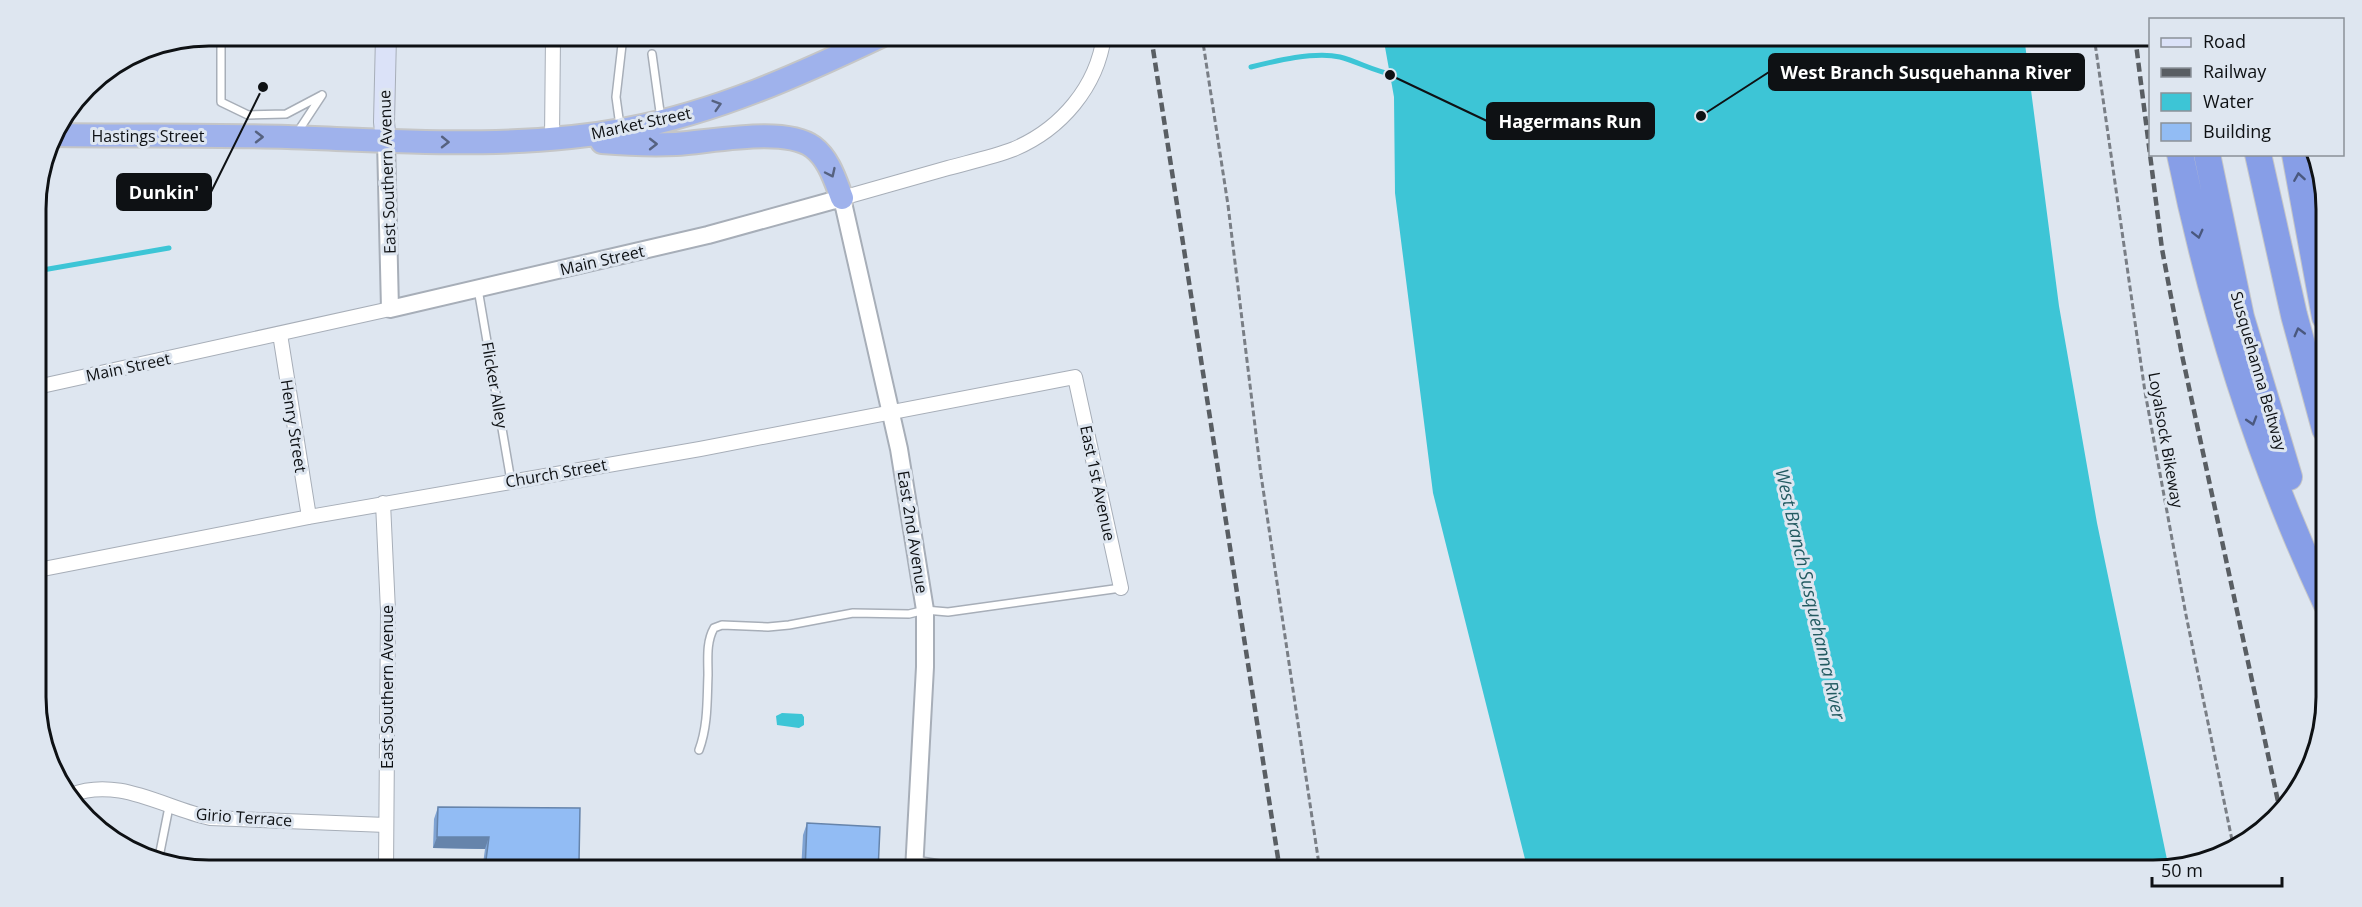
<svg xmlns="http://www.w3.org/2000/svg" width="2362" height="907" viewBox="0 0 2362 907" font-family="'Open Sans',sans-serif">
<rect width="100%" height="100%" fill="#dee6f0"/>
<!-- water -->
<path fill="#3dc5d6" d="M1383,36H2024L2059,306L2097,523L2169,869L2164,871H1528L1433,493L1395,193L1394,97Z
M782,713L802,714L804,717V725L799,728L777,725L776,716Z"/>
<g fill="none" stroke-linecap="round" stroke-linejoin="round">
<!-- stream -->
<path stroke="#3dc5d6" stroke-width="5" d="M1251,67C1275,61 1315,51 1340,57C1359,62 1375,72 1395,75
M37,271L169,248"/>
<defs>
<path id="service" d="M221,36V102L248,115L286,114L322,95
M652,54L661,119
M620,126L616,97L623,36
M297,133L322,95
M478,289L511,481
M699,750C708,726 707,700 708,675C708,659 706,642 714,628L722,625L768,627L789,625L853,613L909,614L925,610L948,612L1121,588
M915,860L982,871
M158,862L169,807"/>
<path id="minor" d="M552,139L553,36
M842,198C877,188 913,178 948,168C970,162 993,157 1014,149C1061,129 1097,87 1104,36
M280,334L309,517
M37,387L390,309
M383,503L388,611L386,871
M38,570L309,517L700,449L1075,377L1121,588
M71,795C118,776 164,808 210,818L386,825"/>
<path id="tertiary" d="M386,141L390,309L708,235L842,198L899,449L925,610V667L914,871"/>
<path id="secondary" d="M386,36L384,122L386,141"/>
<path id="trunk" d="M53,135C132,136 210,135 288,137C401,141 515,150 627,129C717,112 799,75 881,36
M602,142C626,144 651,145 676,144C711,142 784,126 813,147C829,159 835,180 842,198"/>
<path id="motorway" d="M2180,154C2212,309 2259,460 2326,603
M2207,154L2241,317L2289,477
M2258,154L2294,315L2325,429
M2295,154L2325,317"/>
</defs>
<!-- service casing -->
<use href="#service" stroke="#a7aeb8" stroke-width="10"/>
<!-- minor casing -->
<use href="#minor" stroke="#a7aeb8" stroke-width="16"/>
<!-- tertiary casing -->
<use href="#tertiary" stroke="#a7aeb8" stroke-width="20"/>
<!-- secondary casing -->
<use href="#secondary" stroke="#a7aeb8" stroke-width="22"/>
<!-- trunk casing -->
<use href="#trunk" stroke="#c5c6c7" stroke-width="26"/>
<!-- motorway casing -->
<use href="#motorway" stroke="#c5c6c7" stroke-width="28"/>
<!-- path -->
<path stroke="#797e85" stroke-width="3" stroke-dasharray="6 3" stroke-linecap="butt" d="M1202,36L1228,205L1261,475L1320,871
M2094,36L2145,392L2186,615L2233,845"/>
<!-- service -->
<use href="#service" stroke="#fff" stroke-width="7"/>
<!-- minor -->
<use href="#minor" stroke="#fff" stroke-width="14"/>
<!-- tertiary -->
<use href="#tertiary" stroke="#fff" stroke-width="16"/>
<!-- secondary -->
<use href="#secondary" stroke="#dbe2f8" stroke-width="20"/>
<!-- trunk -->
<use href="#trunk" stroke="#9fb2ec" stroke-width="22"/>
<!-- motorway -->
<use href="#motorway" stroke="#879ee7" stroke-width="26"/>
<!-- rail -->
<path stroke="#595e63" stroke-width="4.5" stroke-dasharray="9 4.5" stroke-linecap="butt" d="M1151,36L1280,871
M2135,36L2162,249L2182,355L2279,806"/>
</g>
<!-- wall -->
<path fill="#7ea2d2" d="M438,807L576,871H482L485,849L433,848L434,819Z
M807,823L878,871H801L803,835Z"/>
<!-- shaded-wall -->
<path fill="#6684ab" d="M437,837H489L485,849L433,848Z
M486,860L579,862L576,871H482Z"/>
<!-- building -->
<path fill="#92bcf4" stroke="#6684ab" stroke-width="1.5" d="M438,807L580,808L579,862L486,860L489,837H437Z
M807,823L880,827L878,871H805Z"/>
<!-- one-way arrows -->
<defs><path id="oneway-chevron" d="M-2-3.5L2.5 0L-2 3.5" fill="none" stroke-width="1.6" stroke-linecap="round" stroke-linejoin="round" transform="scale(1.5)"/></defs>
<g stroke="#566280">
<use href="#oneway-chevron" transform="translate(717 105) rotate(-17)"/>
<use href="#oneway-chevron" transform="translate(259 137)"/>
<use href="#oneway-chevron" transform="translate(445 142) rotate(1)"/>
<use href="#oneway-chevron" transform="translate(653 144)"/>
<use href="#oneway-chevron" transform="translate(831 173) rotate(65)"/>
</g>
<g stroke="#4a587e">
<use href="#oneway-chevron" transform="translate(2299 177) rotate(-99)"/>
<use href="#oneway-chevron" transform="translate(2198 234) rotate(76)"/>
<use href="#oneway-chevron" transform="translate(2299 332) rotate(-105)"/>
<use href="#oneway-chevron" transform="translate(2252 421) rotate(73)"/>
</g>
<g text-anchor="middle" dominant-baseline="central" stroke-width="6" stroke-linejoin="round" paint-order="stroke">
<!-- street labels -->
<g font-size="16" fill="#0e1114" stroke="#dee6f0">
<text transform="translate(641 123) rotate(-12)">Market Street</text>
<text x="148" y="136">Hastings Street</text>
<text transform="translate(387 172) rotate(-92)">East Southern Avenue</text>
<text transform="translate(602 260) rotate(-13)">Main Street</text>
<text transform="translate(128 367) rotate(-12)">Main Street</text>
<text transform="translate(2259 371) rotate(74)">Susquehanna Beltway</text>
<text transform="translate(495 385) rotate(80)">Flicker Alley</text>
<text transform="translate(294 426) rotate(81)">Henry Street</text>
<text transform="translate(2166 440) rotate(80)">Loyalsock Bikeway</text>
<text transform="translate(556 473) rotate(-10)">Church Street</text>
<text transform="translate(1098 483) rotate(78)">East 1st Avenue</text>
<text transform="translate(913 532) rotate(81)">East 2nd Avenue</text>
<text transform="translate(387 687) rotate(-90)">East Southern Avenue</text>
<text transform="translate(244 817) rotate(4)">Girio Terrace</text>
</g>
<!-- water labels -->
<g font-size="18" font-style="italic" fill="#245b62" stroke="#dee6f0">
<text transform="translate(1811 594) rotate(77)">West Branch Susquehanna River</text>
</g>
</g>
<!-- crop -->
<path d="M0 0H2362V907H0ZM209 46H2153A163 163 0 0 1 2316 209V697A163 163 0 0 1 2153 860H209A163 163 0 0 1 46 697V209A163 163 0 0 1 209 46Z" fill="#dee6f0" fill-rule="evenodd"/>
<path fill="none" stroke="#0e1114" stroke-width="3" d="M209 46H2153A163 163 0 0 1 2316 209V697A163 163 0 0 1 2153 860H209A163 163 0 0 1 46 697V209A163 163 0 0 1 209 46Z"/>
<!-- callouts -->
<path fill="none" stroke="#0e1114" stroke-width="2" d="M1701 116L1769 72M1390 75L1487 121M263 87L211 192"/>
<g fill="#0e1114" stroke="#dee6f0" stroke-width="2">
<circle cx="1701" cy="116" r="6"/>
<circle cx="1390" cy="75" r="6"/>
<circle cx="263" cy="87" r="6"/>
</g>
<g fill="#0e1114" stroke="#0e1114" stroke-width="2">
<rect x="1769" y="54" width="315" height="36" rx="6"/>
<rect x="1487" y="103" width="167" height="36" rx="6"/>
<rect x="117" y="174" width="94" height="36" rx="6"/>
</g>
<g font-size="18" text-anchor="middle" font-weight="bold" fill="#fff">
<text x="1926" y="79">West Branch Susquehanna River</text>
<text x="1570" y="128">Hagermans Run</text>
<text x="164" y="199">Dunkin'</text>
</g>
<!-- legend -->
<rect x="2149" y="18" width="195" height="138" fill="#dee6f0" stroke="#8b9198" stroke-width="1.5"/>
<rect x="2161" y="38" width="30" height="9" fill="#dbe2f8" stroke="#8b9198" stroke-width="1.5"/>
<text x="2203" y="48" font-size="18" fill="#0e1114">Road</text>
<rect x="2161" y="68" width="30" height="9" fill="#595e63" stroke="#8b9198" stroke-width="1.5"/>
<text x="2203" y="78" font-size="18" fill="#0e1114">Railway</text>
<rect x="2161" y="93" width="30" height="18" fill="#3dc5d6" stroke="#8b9198" stroke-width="1.5"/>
<text x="2203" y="108" font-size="18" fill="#0e1114">Water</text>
<rect x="2161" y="123" width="30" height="18" fill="#92bcf4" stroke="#8b9198" stroke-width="1.5"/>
<text x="2203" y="138" font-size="18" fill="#0e1114">Building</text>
<!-- scale -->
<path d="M2152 877v9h130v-9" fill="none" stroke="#0e1114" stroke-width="3"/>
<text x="2161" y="877" font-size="18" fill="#0e1114" stroke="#dee6f0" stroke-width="4.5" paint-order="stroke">50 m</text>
</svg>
